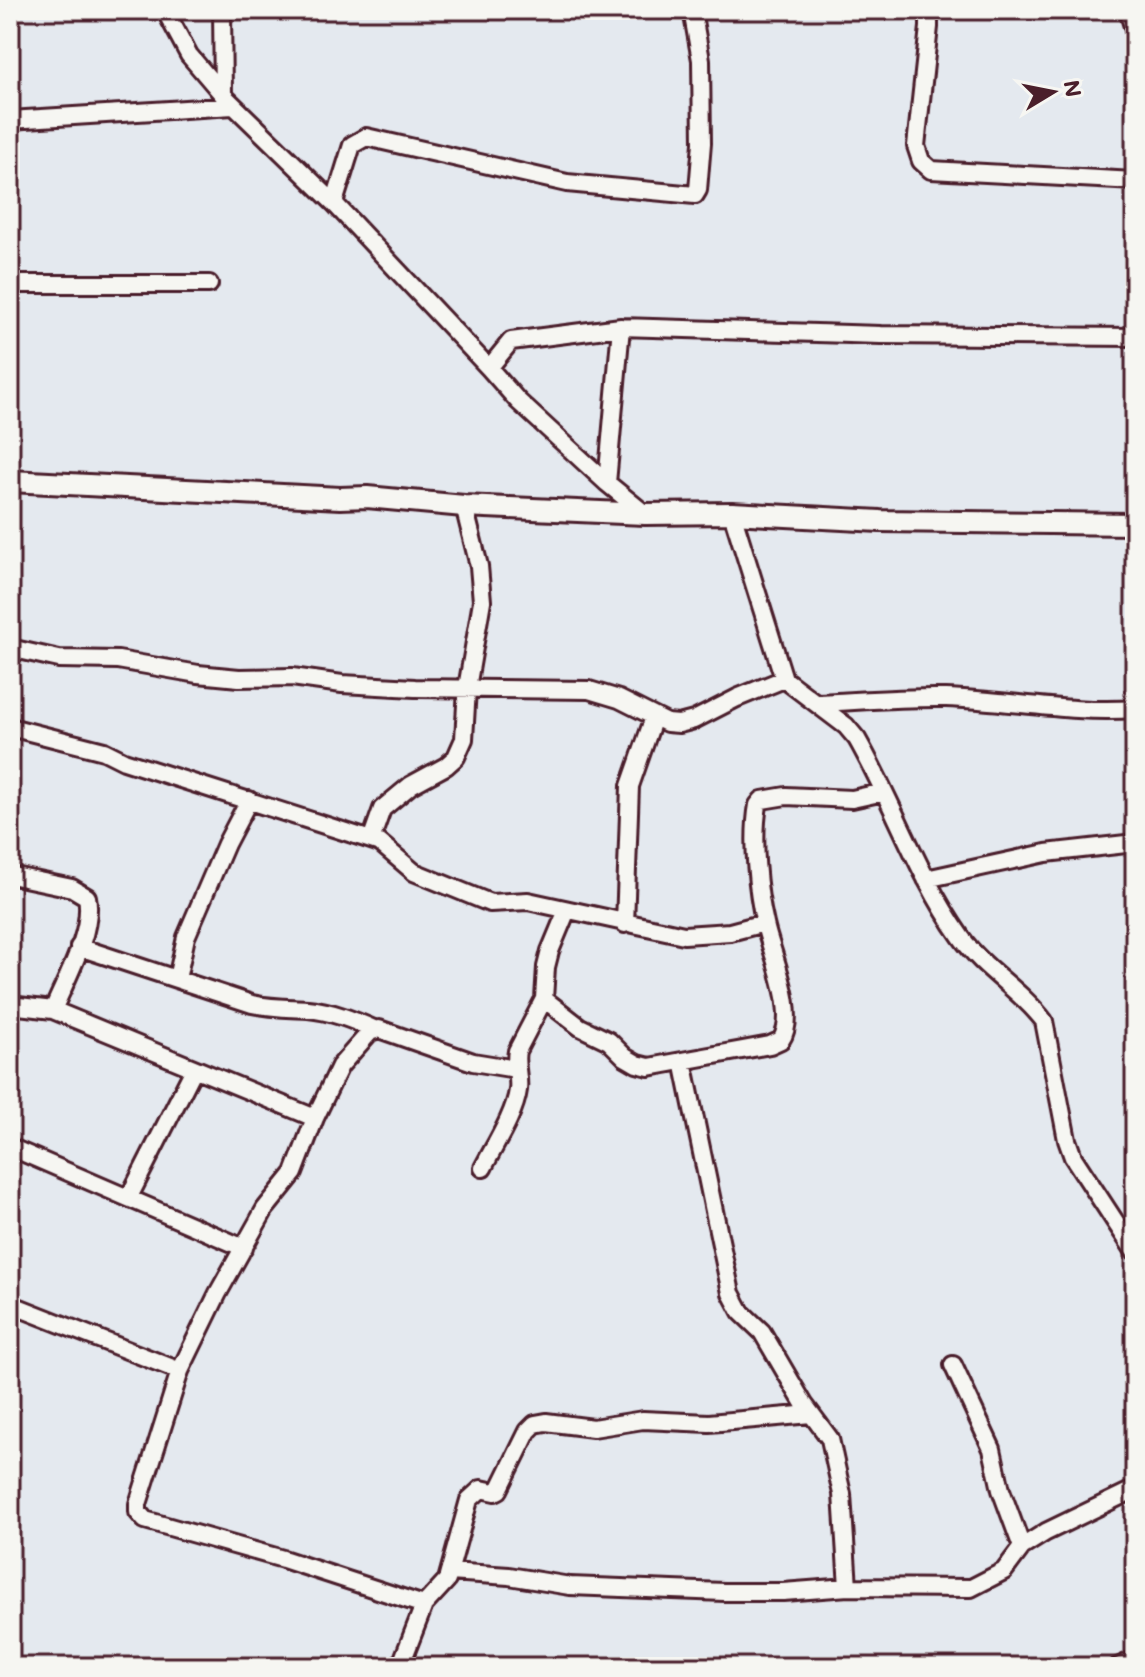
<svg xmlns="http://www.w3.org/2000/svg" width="1145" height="1677" viewBox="0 0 1145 1677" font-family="Mali,sans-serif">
<rect width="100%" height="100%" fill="#e4e9ef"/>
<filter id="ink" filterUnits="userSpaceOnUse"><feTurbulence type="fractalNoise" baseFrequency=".0125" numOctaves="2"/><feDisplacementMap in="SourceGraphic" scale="16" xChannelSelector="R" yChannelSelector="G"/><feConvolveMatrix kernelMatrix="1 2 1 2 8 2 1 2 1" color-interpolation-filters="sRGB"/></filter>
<g filter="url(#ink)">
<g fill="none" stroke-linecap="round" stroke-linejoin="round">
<defs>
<path id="minor" d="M165,10L189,55L223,95L334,203L489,368
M222,10L223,95
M929,10V27L916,146L921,161L931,170L1135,181
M1128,10L1135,33
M10,120L233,106
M334,203L352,145L366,137L567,183L695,195L698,190L702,143L701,60L692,10
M10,284H209
M621,327L607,483L645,514
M607,483L518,401L489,368L511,341L621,327L881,335L1135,337
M464,506L479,566L482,601L467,688L464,739L456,757L446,766L411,785L382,809L371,840L380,843L414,872L490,903L528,901L684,935L730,932L764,923
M732,513L784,679L846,726L857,739C894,804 918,876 961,937C984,970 1020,989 1044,1021L1067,1140L1073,1157L1135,1252
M10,648L59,659L118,660L198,674L239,678L292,677L342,684L415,688L589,690L619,699L667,723L679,724L694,720L737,698L784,679
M817,703C860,701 903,697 946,698C1009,700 1072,714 1135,709
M10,727L104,751L124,761L371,840
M10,875L72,888L87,897C94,930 66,979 53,1010
M926,879L1046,853L1135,843
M625,924L630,786L654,717
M79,947L252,1004C271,1008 289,1008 308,1009C331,1011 353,1020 374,1029
M177,979L186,937L226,844L249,800
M544,999L580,1027L609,1041L625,1057L637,1064L649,1067L770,1045L781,1040C799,1014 771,953 765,924C757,891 752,839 758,805L762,800L786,796L852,799L884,792
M10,1005L53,1010L315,1118
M683,1061L731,1293L741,1312L762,1332L804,1404L830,1439L842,1494L848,1587
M10,1147L244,1248
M483,1168C494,1146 515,1114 518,1090C520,1077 514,1064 517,1051L544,999L546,967L550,951L567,910
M129,1197L194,1069
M10,1304L180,1371
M953,1365L992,1449L1001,1490L1022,1547
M450,1572L509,1576L570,1586L724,1592H783L848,1587L971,1588L1004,1571L1022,1547L1046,1532L1135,1489
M424,1605L283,1559L145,1520L138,1512V1504L180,1371L218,1293L265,1209L294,1173L315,1118L340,1066L370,1032L379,1029L473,1062L516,1069
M400,1667L424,1605L447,1580L469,1500L481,1489L495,1492L499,1490L528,1431L535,1424L546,1422L593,1428L643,1420L709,1423L811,1414
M1118,1667L1135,1659"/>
<path id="tertiary" d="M10,481L340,498L367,497L464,506L645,514L732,513L880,521L1135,524"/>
</defs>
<!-- minor casing -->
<use href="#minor" stroke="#4a1f2b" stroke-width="22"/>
<!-- tertiary casing -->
<use href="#tertiary" stroke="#4a1f2b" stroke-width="26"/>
<!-- minor -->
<use href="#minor" stroke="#f6f6f2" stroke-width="16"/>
<!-- tertiary -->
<use href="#tertiary" stroke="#f6f6f2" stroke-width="20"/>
</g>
</g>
<!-- margin -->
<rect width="1145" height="1677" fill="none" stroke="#f6f6f2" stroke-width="40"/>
<rect x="20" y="20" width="1105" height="1637" fill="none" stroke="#4a1f2b" stroke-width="3" filter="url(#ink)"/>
<!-- north arrow -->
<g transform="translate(1053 92) rotate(80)" stroke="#f6f6f2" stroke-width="6" paint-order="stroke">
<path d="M0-6L14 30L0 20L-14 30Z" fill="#4a1f2b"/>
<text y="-12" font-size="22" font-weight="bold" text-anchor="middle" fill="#4a1f2b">N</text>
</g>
</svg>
